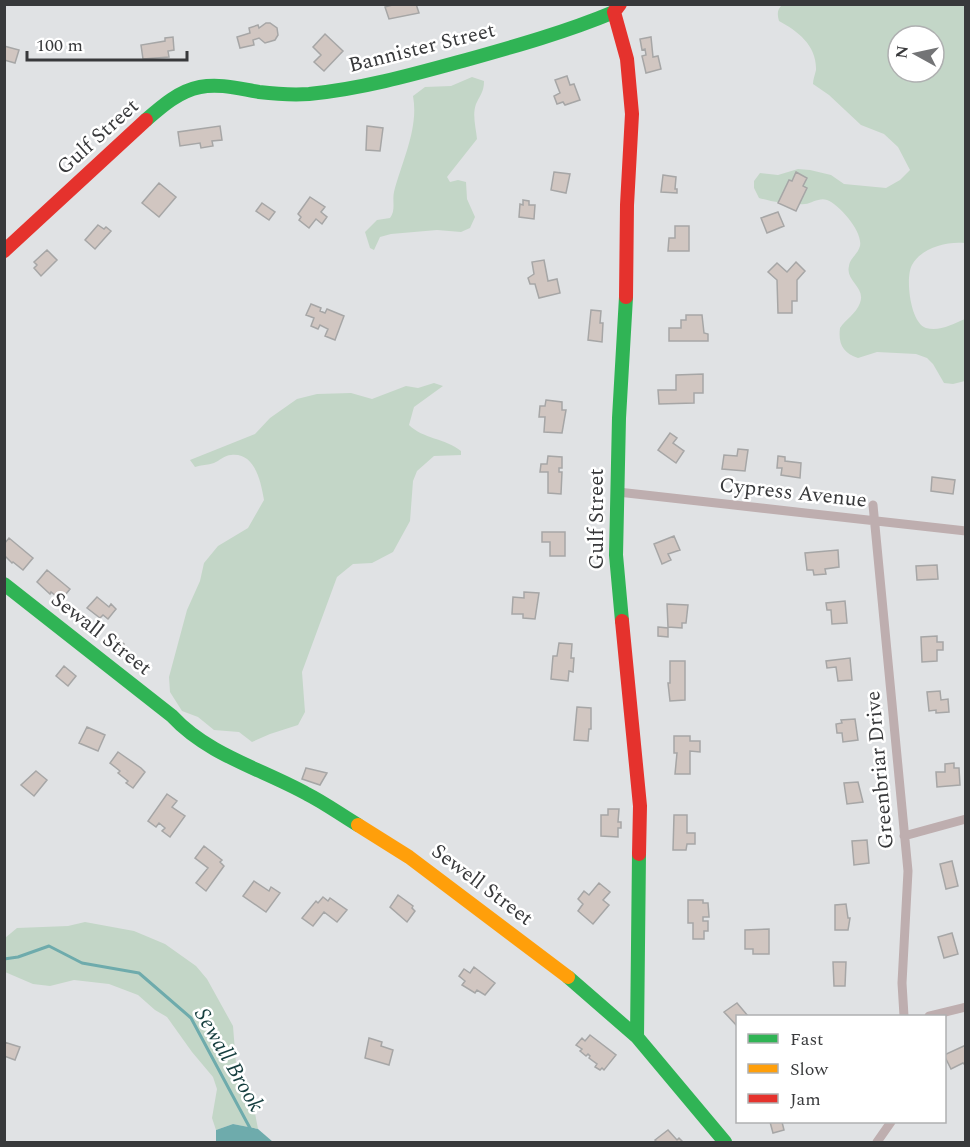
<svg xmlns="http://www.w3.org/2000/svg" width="970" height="1147" viewBox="0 0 970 1147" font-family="Spectral,serif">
<rect width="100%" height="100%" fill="#e0e2e4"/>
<!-- green -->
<path fill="#c3d6c7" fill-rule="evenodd" d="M783,4L965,5V243C948,241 922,247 912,265C905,277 910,323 926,328C939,332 953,324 965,319V381L953,384L944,383L933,364L927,358L916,354L877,352L858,358C843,353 838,344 840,328C846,319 856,314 860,303C866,287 845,281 849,266C850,258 858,254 860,246C863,232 840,205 827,200C820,197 812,203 805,204C790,205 773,202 759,198L754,188V181L760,173L778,175L798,169L810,170L831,175L844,184L886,188L900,180L910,170L898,147L884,134L861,125L829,95L813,84C813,79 815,75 816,70C817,46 798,31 779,21C777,14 777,9 783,4ZM898,36H934V72H898Z
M472,77L484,81C484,92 480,95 476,104C472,115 476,128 477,139L447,177L450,182L458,180L466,182L467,199L475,217L470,228L461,232L437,230L391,234L380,237L374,250L370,248L365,232L377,220L390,218C396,210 392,201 394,192C402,161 419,128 413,96L425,87L451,86Z
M434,383L443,386L414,407L409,425C423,439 445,438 461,451V455L434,456L417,471L413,481L410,521L393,552L372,563L353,564L337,577L302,672L305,712L298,725L270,734L252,742L239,732L214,730L198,717L182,711L170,692L169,677L187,610L200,581L204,563L218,546L248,528L264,500C261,482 255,452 231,455C225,455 219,461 214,463C208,465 201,465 195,467L190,460L255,434L270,418L297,399L317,394L351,393L372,399L406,386L418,388Z
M85,922L134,931L165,944L196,966L207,979L233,1026L236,1064L254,1108L258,1129L233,1124L216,1130L212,1118L217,1089L213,1077L192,1052L167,1017L155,1010L138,995L109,984L74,980L50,986L33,984L5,972V938L17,928L68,926Z"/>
<!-- water -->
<path fill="#6eabac" d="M233,1124L258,1129L273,1142H216V1130Z"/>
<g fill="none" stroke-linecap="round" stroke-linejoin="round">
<!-- stream -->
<path stroke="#6eabac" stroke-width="3" d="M4,959L18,957L49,946L82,963L139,973L191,1018L251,1130"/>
</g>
<!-- building -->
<path fill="#d1c6c1" stroke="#a6a6a6" stroke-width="1.5" d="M396,4H416L419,13L389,19L385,7Z
M266,23H270L277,28L278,35L275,40L265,43L259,38L253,40L254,45L240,48L237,37L250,33L249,28L258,25L259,28Z
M325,34L343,51L324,71L314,62L321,55L313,47Z
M173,37L174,50L168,51L169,57L143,59L141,45L165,41V38Z
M651,37L653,57L658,56L661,69L646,73L642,56L646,55L645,49L642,50L640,39Z
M4,46L19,50L15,63L4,60Z
M567,76L570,85L574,84L580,100L565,105L563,102L557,104L554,96L560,93L555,80Z
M220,126L222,140L212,141L213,146L201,148L200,143L180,146L178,132Z
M367,126L383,128L380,151L366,150Z
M554,172L570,174L566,193L551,190Z
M796,172L807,178L803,186L807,188L796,211L778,203L789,180L792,181Z
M663,175L676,177L675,189H677V193L661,192Z
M159,183L176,197L159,217L142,203Z
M310,197L325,207L321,212L327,217L322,224L316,219L309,228L299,220L301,217L298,214Z
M523,200L529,201V205H535L534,219L519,217L520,204L523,205Z
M262,203L275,212L269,220L256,211Z
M778,212L784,226L767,233L761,218Z
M98,225L104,229L106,227L111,231L95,249L85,240Z
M675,226H689V251H668L669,238H675Z
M47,250L57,260L41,276L34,268L37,265L34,262Z
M544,260L548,281L557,279L560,293L539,298L535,284H530L528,278L534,274L532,262Z
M796,262L805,271L797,280V301H792V313H778L777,280L768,272L777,263L787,272Z
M311,304L321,308L320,311L325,313L327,309L344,316L335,340L325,336L328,329L320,325L318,329L311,326L314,318L306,315Z
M591,310L601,311L600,323H603L602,342L588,340Z
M686,315H702L704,333L708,334V341H669V328H681V320H686Z
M703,374V393H694V403L659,404L658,390H676V375Z
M546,400L562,402V410H566L562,433L544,432L545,417H539L540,406H545Z
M670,433L677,438L673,443L684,451L676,463L658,450Z
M738,449L748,450L745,471L722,469L724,455L737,456Z
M548,456L562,457V468H559V472H562L561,494L548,493V472H540L541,464H547Z
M778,456L785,457V461L801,463L800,478L781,475L782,468H777Z
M932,477L955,480L953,494L931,491Z
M542,532H565V556H550V542H542Z
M674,536L680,550L668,554L671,560L662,564L654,544Z
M9,538L33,558L23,570L13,562L12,563L4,555V544Z
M838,550L839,567L825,569L826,574L814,575L813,570H807L805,553Z
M937,565L938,579L917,580L916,566Z
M47,570L70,589L61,600L51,592L50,594L37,582Z
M524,592L539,593L535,619L523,618V614H512L513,597L524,598Z
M97,597L109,607L111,604L116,609L108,619L103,615L100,618L87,608Z
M845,601L847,623L832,624L831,610H827L826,603Z
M667,604L688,605L686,623H682V628L668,627Z
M658,627L668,628V637L658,636Z
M113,636L124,644L120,650L109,642Z
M937,636V642H943V650H937V661L922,662L921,637Z
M559,643L572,644L571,658H574L573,672L569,671L568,681L551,679L553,656H557Z
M850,658L852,680L838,681L836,667L827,668L826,661Z
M670,661H685V700L670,701L668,683H670Z
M64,666L76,676L68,686L56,676Z
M940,691L941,700L948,699L949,712L936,713V710L929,711L927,692Z
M577,707L591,708V729H589L588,741L574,740Z
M855,719L858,740L843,742L842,733H837L836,724L842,723L841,720Z
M87,727L105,735L98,751L79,743Z
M674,736H690V741H700V752L690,751V774H675L677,753H674Z
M118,752L141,768L145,772L133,788L126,783L128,781L118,773L120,771L110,763Z
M954,763V768H959L960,785L937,787L936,772H945V764Z
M306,768L327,773L320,785L302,779Z
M36,771L47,780L34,796L21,785Z
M858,782L863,802L847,804L844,783Z
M167,794L177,801L172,807L185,816L170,837L162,831L165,828L159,823L156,827L148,821Z
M608,809H619L618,822H621V828H618V837L601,836V815H608Z
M674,815H687V833H695V844H687L686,850H673Z
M867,840L869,863L854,865L852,841Z
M204,846L222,860L220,862L224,866L206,891L196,883L208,868L195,858Z
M952,861L958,886L946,889L940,864Z
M254,881L269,891L271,887L280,893L266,912L243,896Z
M599,883L610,892L603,900L609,905L593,924L578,911L583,904L578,899L584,891L589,895Z
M398,895L413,906L412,908L415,911L407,922L390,907Z
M323,897L328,901L330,898L347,910L337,922L324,912L313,926L302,918L316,901L318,903Z
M688,900H703V903H708L709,917H703V921H708V931H704V939H693V923H688Z
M846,904L848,918H850L848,930H835V905Z
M769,929V954H753V949H745V930Z
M952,933L958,954L944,958L938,937Z
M833,962H846L845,986H834Z
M474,967L495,983L485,995L477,990L475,993L462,985L465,981L459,976L464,969L470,973Z
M737,1003L748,1016H738V1027L724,1012Z
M590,1035L616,1055L604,1070L602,1068L600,1070L595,1067L597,1064L589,1058L590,1056L588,1054L586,1056L580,1051L582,1049L576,1045L582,1038L585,1041Z
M369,1038L382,1042L381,1046L393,1050L389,1065L365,1058Z
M4,1042L20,1047L15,1060L4,1056Z
M966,1045V1066L963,1063L951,1069L944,1055Z
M770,1122H782L784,1130L773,1133Z
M668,1130L677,1140L679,1138L683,1142H657L655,1140Z"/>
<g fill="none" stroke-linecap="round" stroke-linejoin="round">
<!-- street -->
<path stroke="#beaeaf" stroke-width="9" d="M618,492L966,531
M873,505L908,871L902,983L904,1016
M904,836L966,819
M929,1016L966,1007
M877,1142L891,1122"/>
<!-- fast -->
<path stroke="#30b455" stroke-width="14" d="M146,120C162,106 179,91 200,87C220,83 240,89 259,92C276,94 293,95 309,94C362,89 415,74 466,60C516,46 566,32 614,12
M4,584L172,716C208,755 262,769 307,794C325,803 341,815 358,825
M622,621L616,555L619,418L626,297
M568,977L637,1037L725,1142
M637,1037L639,854"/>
<!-- slow -->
<path stroke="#ff9f0a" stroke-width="14" d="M358,825L409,857L568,977"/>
<!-- jam -->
<path stroke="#e5322d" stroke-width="14" d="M620,4L614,12L627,59L632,114L627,205L626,297
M4,251L146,120
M622,621L640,806L639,854"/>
</g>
<g text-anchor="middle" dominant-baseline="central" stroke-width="5" stroke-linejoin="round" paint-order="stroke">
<!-- street labels -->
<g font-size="21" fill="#38393b" stroke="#fff">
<text transform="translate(422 48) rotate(-14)">Bannister Street</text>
<text transform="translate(98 137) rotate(-42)">Gulf Street</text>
<text transform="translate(793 493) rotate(6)">Cypress Avenue</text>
<text transform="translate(597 519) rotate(-90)">Gulf Street</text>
<text transform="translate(101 634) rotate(38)">Sewall Street</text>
<text transform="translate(880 770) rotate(-95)">Greenbriar Drive</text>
<text transform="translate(482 885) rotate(37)">Sewell Street</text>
</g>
<!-- water labels -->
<g font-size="22" font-style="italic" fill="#163e3f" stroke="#fff">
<text transform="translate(229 1060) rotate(60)">Sewall Brook</text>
</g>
</g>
<!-- border -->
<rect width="970" height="1147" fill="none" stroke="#38393b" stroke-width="12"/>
<!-- legend -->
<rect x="736" y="1015" width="210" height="108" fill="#ffffff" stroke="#afb0b1" stroke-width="1.5"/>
<rect x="748" y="1034" width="30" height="9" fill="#30b455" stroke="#afb0b1" stroke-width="1.5"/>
<text x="790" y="1045" font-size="18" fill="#38393b">Fast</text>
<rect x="748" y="1064" width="30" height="9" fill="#ff9f0a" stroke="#afb0b1" stroke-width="1.5"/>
<text x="790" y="1075" font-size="18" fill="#38393b">Slow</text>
<rect x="748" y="1094" width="30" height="9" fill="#e5322d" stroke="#afb0b1" stroke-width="1.5"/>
<text x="790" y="1105" font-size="18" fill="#38393b">Jam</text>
<!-- north arrow -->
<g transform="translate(916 54) rotate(278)"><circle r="28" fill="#ffffff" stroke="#afb0b1" stroke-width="1.5"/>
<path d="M0-4.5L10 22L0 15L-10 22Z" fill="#737476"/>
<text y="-9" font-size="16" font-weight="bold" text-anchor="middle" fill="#38393b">N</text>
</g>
<!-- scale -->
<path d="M27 51v9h160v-9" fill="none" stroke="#38393b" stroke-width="3"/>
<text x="36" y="51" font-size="18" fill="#38393b" stroke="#ffffff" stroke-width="4.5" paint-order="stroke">100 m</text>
</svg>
